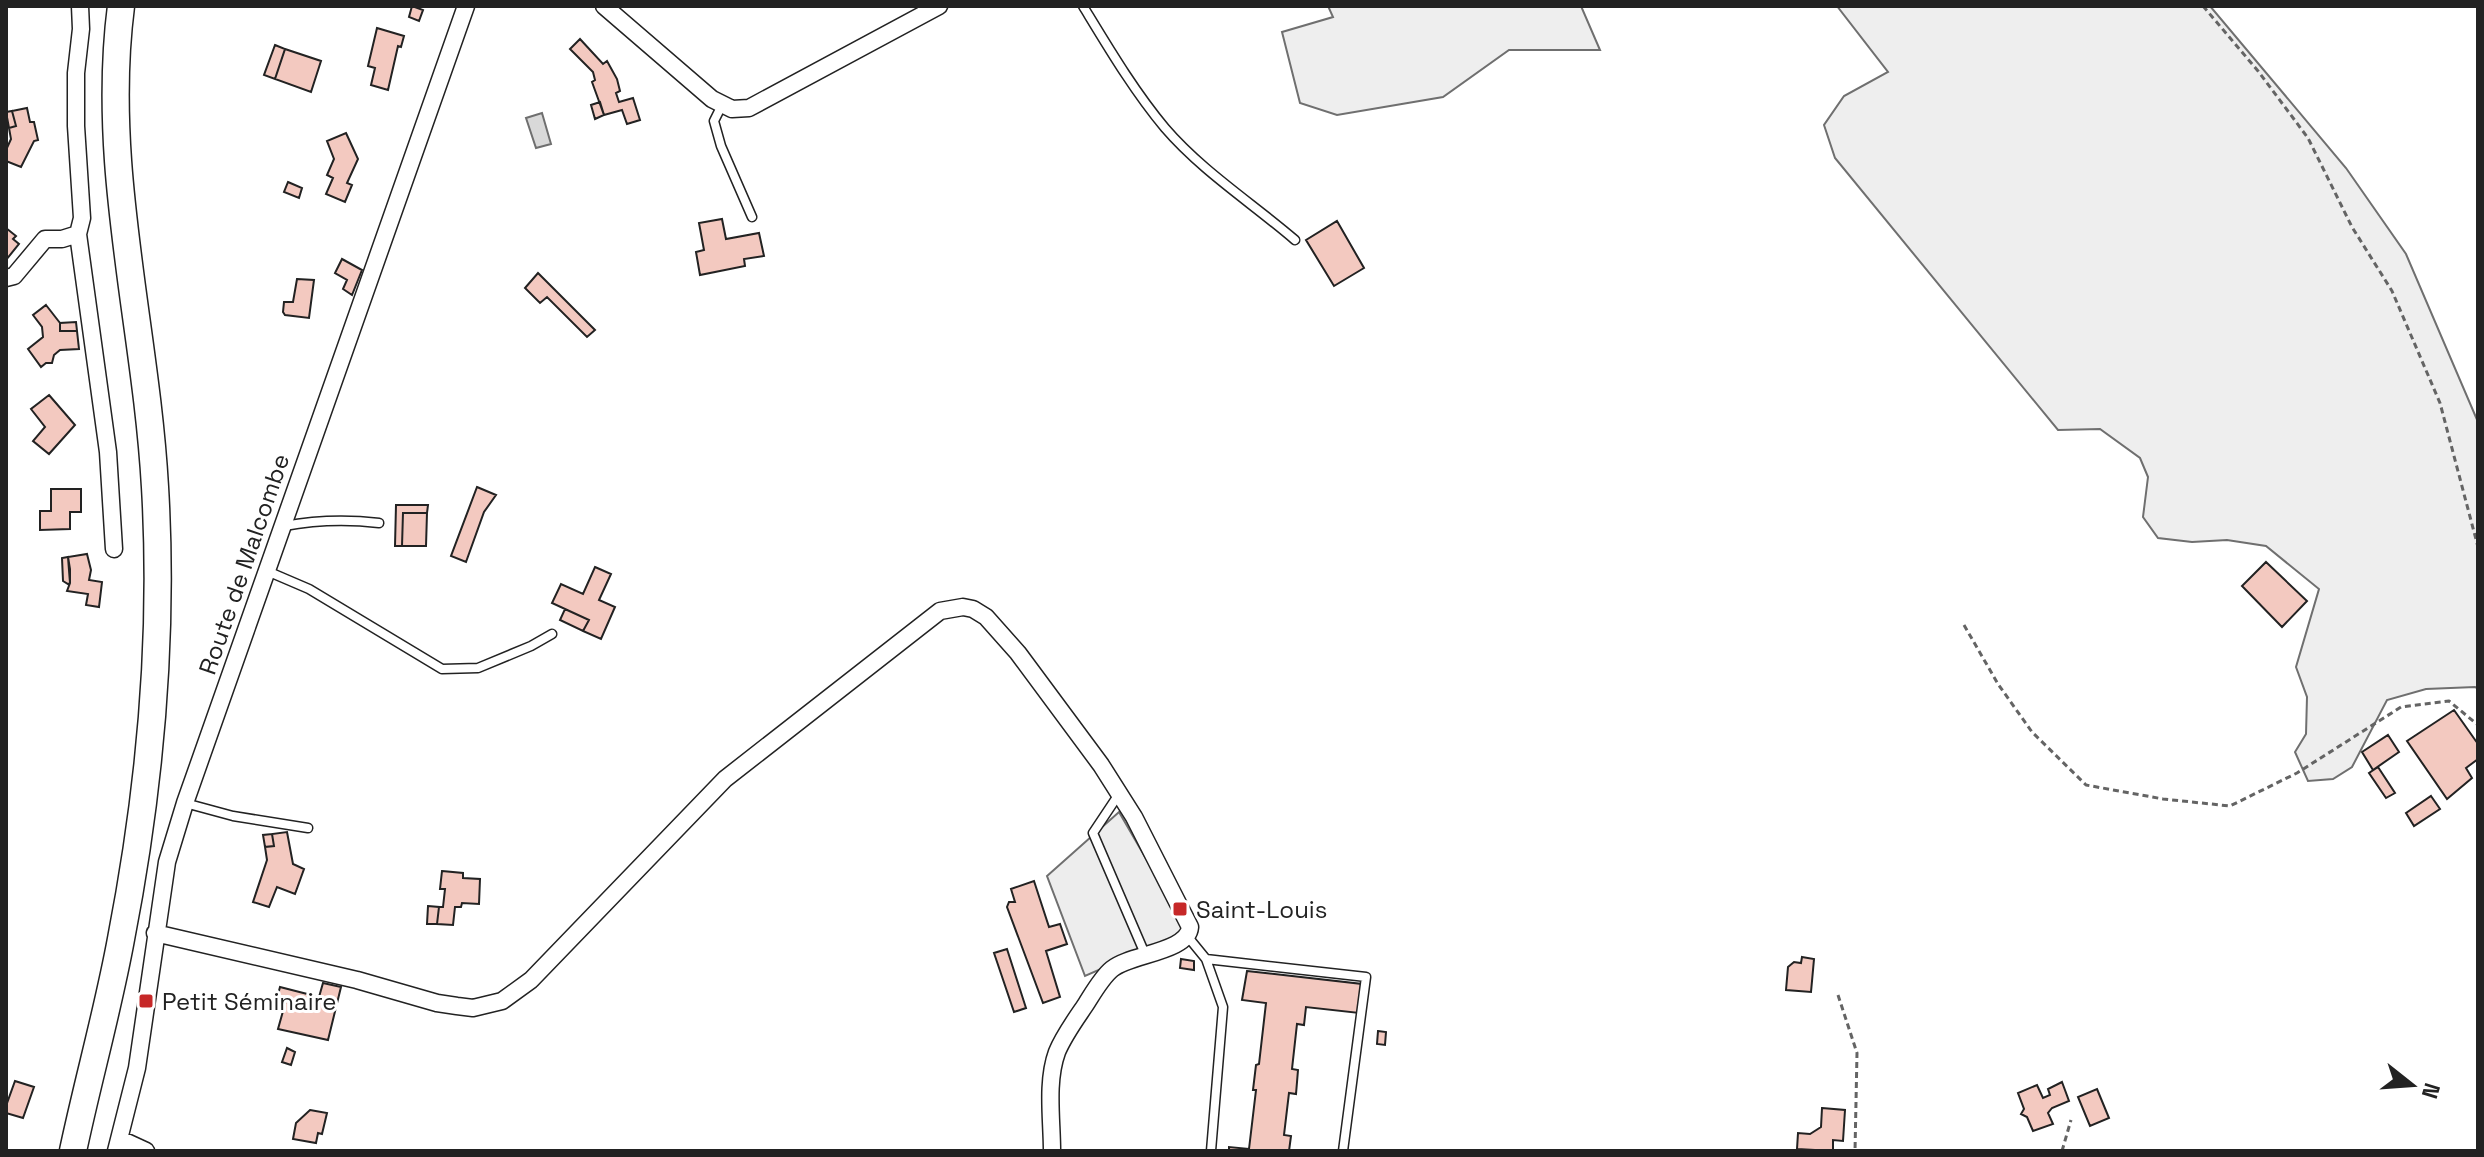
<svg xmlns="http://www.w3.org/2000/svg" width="2484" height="1157" viewBox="0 0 2484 1157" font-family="'Space Grotesk',sans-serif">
<rect width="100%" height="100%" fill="#fff"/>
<!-- green -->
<path fill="#eee" stroke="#6f6f6f" stroke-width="2" d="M1328,6H1581L1600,50H1509L1443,97L1337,115L1300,103L1282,32L1333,17Z
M1837,6H2210L2346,168L2406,254L2478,422V689L2475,687L2426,689L2387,700L2352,767L2333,779L2308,781L2295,752L2306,734L2307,697L2296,667L2319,589L2266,546L2227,540L2192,542L2158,538L2143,517L2148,477L2140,458L2100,429L2058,430L1835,158L1824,125L1844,96L1888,72Z"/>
<!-- parking -->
<path fill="#ededed" stroke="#6f6f6f" stroke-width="2" d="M1119,812L1188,931L1085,976L1047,876Z"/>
<!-- water -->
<path fill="#d9d9d9" stroke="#6f6f6f" stroke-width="2" d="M542,113L551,144L536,148L526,118Z"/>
<!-- building -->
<path fill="#f3c9c0" stroke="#222" stroke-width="2" d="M412,6L423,10L419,21L409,17Z
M377,28L404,36L401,47L398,46L388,90L371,85L375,68L368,66Z
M580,39L603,64L607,61L617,79L620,91L616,93L619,102L633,98L640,120L627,124L622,110L604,115L592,82L595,80L593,72L570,49Z
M275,45L285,49L275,79L264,75Z
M285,49L321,61L311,92L275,79Z
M600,102L604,115L595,119L591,105Z
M27,108L30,122H34L38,140L34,141L21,167L6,161V150L11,139L9,128L16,126L12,111Z
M12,111L16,126L9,128L6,112Z
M346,133L358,159L347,183L352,185L345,202L326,194L333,178L327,175L334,159L327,141Z
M288,182L302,188L299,198L284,192Z
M722,219L726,239L759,233L764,256L744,259L745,266L700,275L696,252L704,250L699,223Z
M1337,221L1364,268L1334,286L1306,240Z
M6,228L16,236L13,239L19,244L6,260Z
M342,259L362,270L352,295L343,289L347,280L335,273Z
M538,273L595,330L587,337L547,297L540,303L525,288Z
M297,279L314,280L309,318L285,315L283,312L284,302H293Z
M46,305L60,323V331H77L79,349L60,350L54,355L52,363H46L41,367L28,349L43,337L42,327L33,315Z
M76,322L77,331H60V323Z
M49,395L75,425L49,454L33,441L45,427L31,409Z
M477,487L496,495L484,512L466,562L451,556Z
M51,489H81V512H70V529L40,530V511H51Z
M396,505H428L427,513H403L402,546H395Z
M403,513H427L426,546H402Z
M87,554L91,570L89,580L102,582L99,607L86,605L88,594L67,591L70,583L68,557Z
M68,557L70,569V583L68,584L63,581L62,558Z
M2266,562L2307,601L2282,627L2242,586Z
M595,567L611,574L599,600L615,607L601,639L583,631L589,620L552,603L561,584L583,594Z
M565,609L589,620L583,631L560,620Z
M2454,710L2478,744V759L2466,768L2472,778L2447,799L2407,741Z
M2388,735L2399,752L2373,770L2362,752Z
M2378,767L2395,793L2386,798L2369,773Z
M2431,796L2440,809L2414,826L2406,813Z
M287,832L293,864L304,869L295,894L277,887L269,907L253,902L267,860L265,847L274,846L272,834Z
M272,834L274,846L265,847L263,835Z
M442,871L463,873V878L480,879L479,904L462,903L461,907H455L453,925L437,924L439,907H443L445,889H440Z
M1034,881L1049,927L1060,924L1067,944L1046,951L1060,997L1043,1003L1007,907L1009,902H1015L1011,889Z
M428,906L439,907L437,924H427Z
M1007,949L1026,1008L1014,1012L994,953Z
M1802,957L1814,959L1811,992L1786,990L1788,967L1794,962L1801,963Z
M1181,959L1194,961V970L1180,968Z
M1247,971L1362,984L1359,1013L1306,1007L1304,1025L1297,1024L1292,1069L1298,1070L1296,1094L1289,1093L1284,1135L1291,1136L1289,1151H1229V1147L1249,1149L1256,1090H1253L1256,1065L1259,1064L1266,1003L1242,1000Z
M323,983L341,987L328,1040L278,1029L285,1004L276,1002L280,987L319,997Z
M1378,1031L1386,1032L1385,1045L1377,1044Z
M287,1048L295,1052L291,1065L282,1062Z
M15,1081L34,1087L23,1118L6,1113V1106Z
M2062,1082L2069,1101L2052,1108L2048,1113L2053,1124L2033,1131L2027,1117L2021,1114L2024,1109L2018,1093L2037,1085L2043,1098L2050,1095L2048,1089Z
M2097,1089L2109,1118L2090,1126L2078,1097Z
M1822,1108L1845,1110L1843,1141L1833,1140V1151L1797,1149L1798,1133L1810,1134L1821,1127Z
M310,1110L327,1113L322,1134L318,1133L316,1143L293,1139L296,1123Z"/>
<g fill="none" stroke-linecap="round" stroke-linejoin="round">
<defs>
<path id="lane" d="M1083,6C1108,47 1134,91 1165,128C1202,171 1252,203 1295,240
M722,105L714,121L721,146L752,217
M284,526C316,520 346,519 379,523
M267,571L309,589L442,669L478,668L531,646L552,634
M1119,794L1093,833L1145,954
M185,803L233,816L308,828
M1188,937L1206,959L1223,1007L1211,1151
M1206,959L1366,977L1343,1151"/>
<path id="street" d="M604,6L712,99L732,109L749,108L939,6
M78,234L108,452L114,549
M6,278L14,276L45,239H62L78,234L82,218L76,126V73L81,29L80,6
M155,933L357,980L437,1003L457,1006L473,1008L502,1001L531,980L725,779L940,611L963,607L973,609L986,617L1018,653L1101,765L1134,817L1190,927C1188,952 1130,954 1112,969C1102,977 1093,993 1086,1004C1076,1019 1064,1035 1057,1052C1046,1082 1052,1120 1052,1151
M120,1139L146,1151
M116,1151L137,1068L167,862L185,803L466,6"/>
<path id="primary" d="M73,1151C88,1080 108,1010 121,939C150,790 164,639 155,487C146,327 100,168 121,6"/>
</defs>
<!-- lane casing -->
<use href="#lane" stroke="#222" stroke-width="11"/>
<!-- street casing -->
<use href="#street" stroke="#222" stroke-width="19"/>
<!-- primary casing -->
<use href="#primary" stroke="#222" stroke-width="29"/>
<!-- path -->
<path stroke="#646464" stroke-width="3" stroke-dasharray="6 4" stroke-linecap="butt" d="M2203,6L2258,71L2308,138L2352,227L2392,291L2440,403L2478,547
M1964,625L1998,684L2032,732L2086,785L2163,799L2230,806L2297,773L2401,707L2449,701L2478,725
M1838,995L1857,1053L1855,1151
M2062,1151L2071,1120"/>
<!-- lane -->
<use href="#lane" stroke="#fff" stroke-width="8"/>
<!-- street -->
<use href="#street" stroke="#fff" stroke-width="16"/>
<!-- primary -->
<use href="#primary" stroke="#fff" stroke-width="26"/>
</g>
<!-- markers -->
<g fill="#c62828" stroke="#fff" stroke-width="3">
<rect x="1172" y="901" width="16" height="16" rx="4"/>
<rect x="138" y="993" width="16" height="16" rx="4"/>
</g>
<g text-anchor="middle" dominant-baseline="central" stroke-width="6" stroke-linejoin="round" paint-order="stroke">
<!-- street labels -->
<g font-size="24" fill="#222" stroke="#fff">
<text transform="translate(244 564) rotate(-71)">Route de Malcombe</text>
</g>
<!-- poi labels -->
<g font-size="24" fill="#222" stroke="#fff" text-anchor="start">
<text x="1196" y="909">Saint-Louis</text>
<text x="162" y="1001">Petit Séminaire</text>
</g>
</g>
<!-- border -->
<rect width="2484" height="1157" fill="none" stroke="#222222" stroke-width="16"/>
<!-- north arrow -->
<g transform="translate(2412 1085) rotate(107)" stroke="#ffffff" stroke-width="6" paint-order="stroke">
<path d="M0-6L14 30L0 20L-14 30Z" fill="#222222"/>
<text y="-12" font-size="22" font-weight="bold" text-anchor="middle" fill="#222222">N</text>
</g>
</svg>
